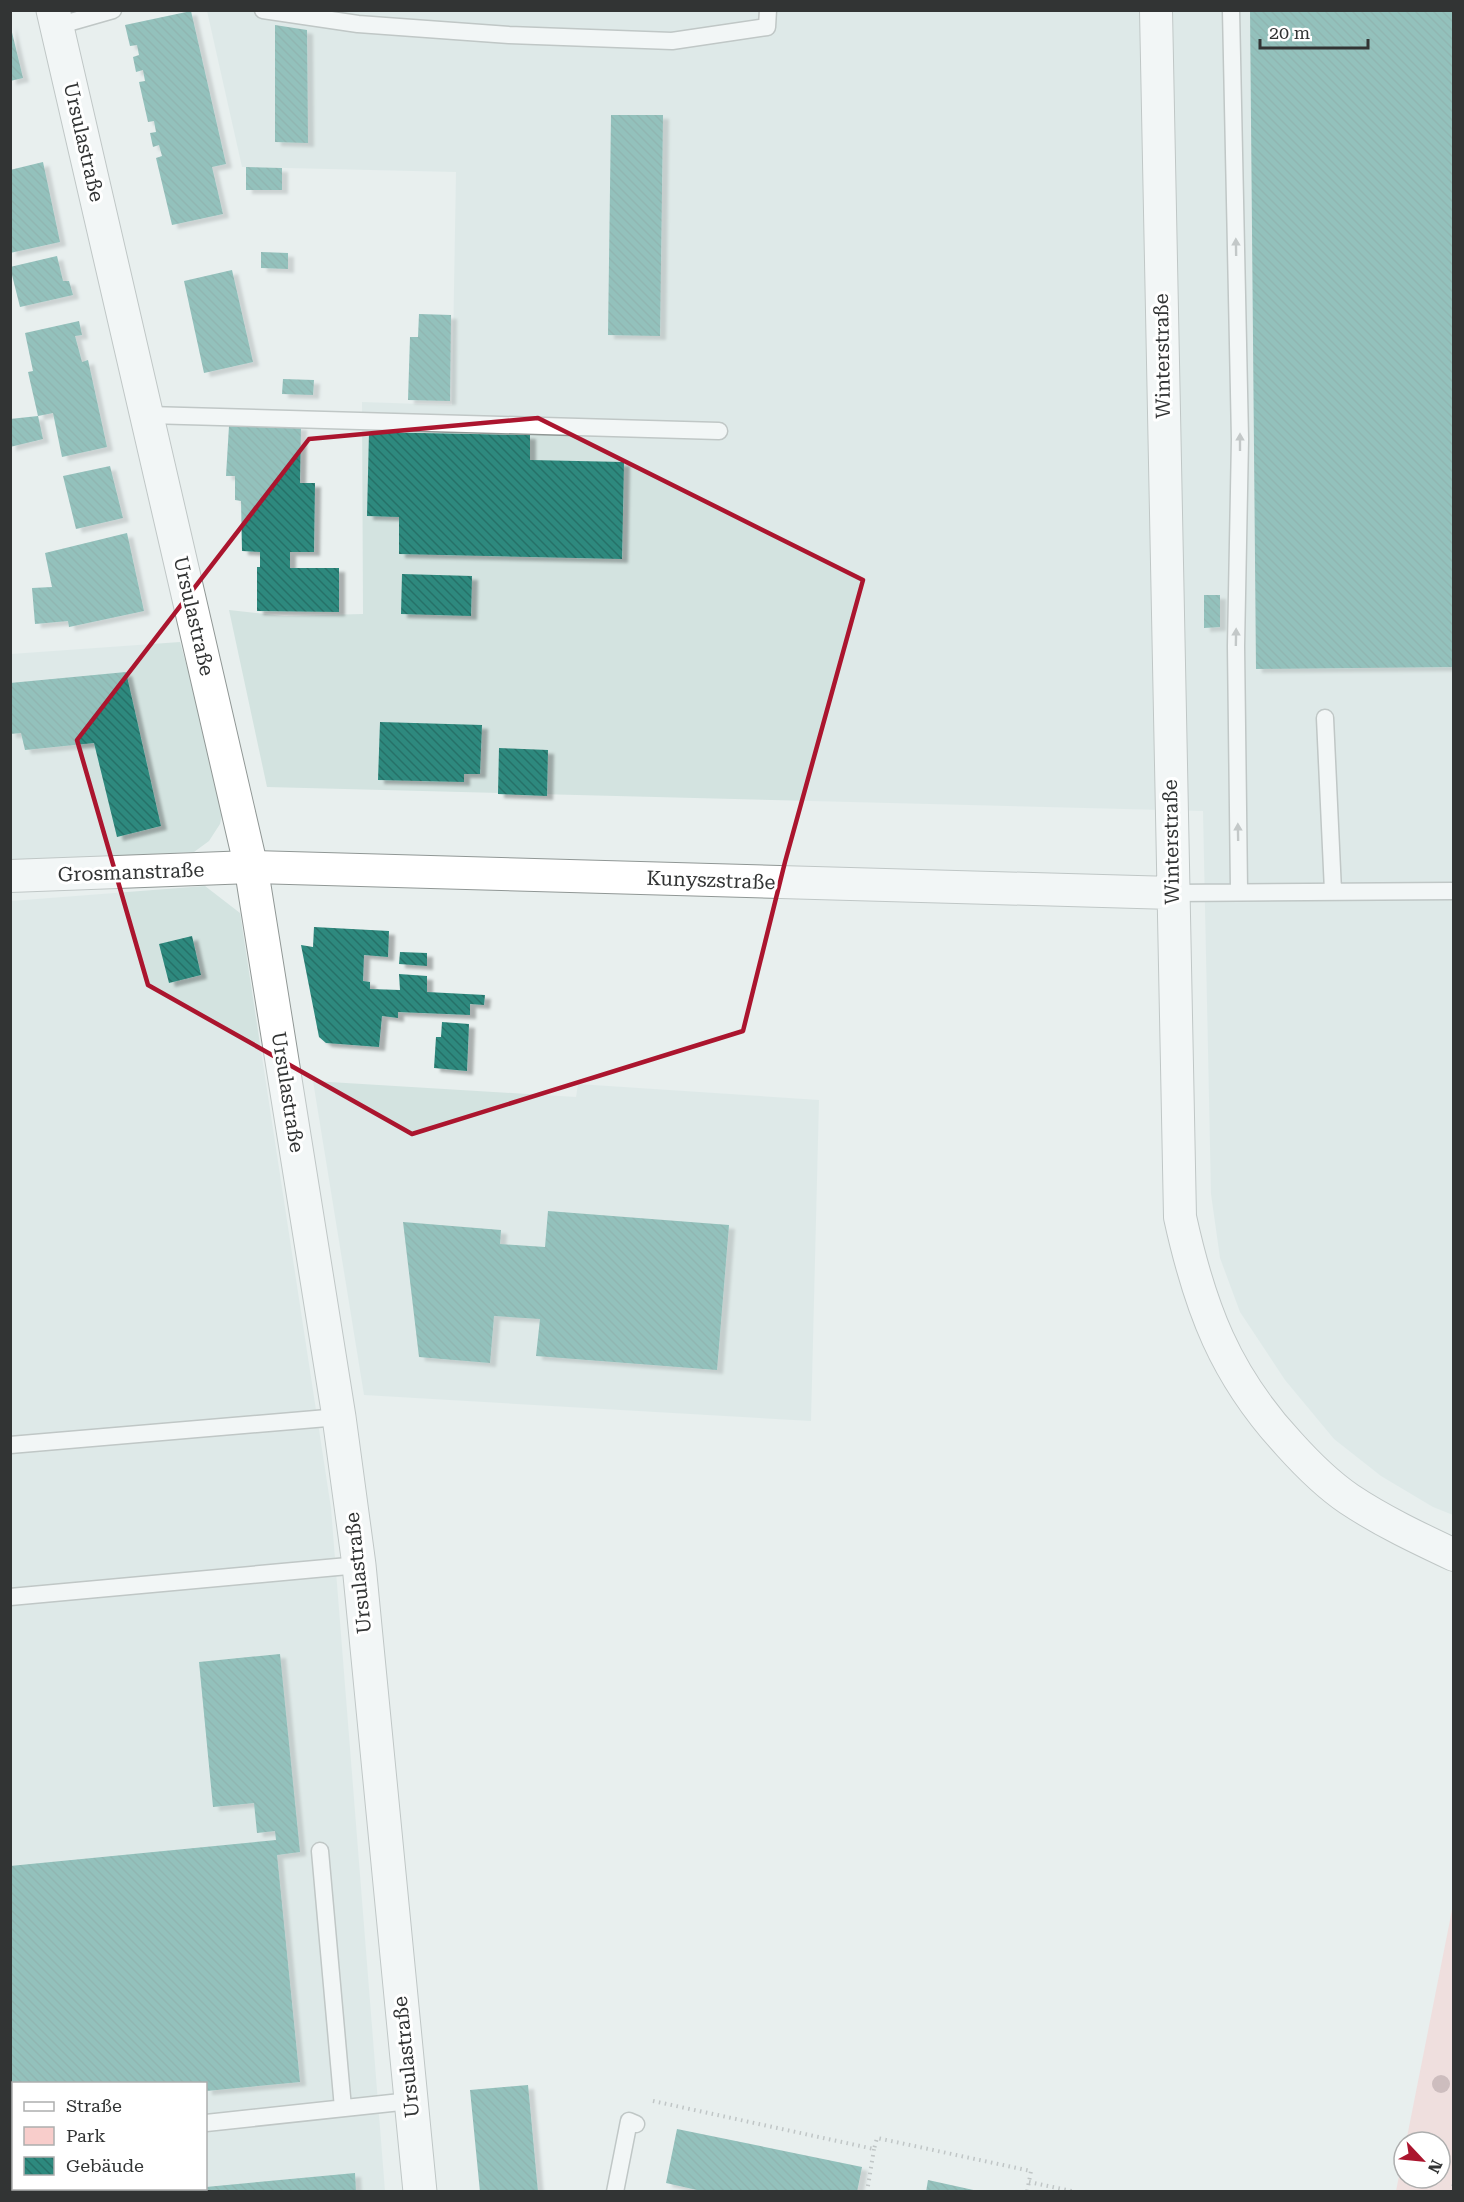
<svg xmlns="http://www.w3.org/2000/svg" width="1464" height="2202" viewBox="0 0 1464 2202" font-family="'Roboto Serif',serif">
<defs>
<pattern id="building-back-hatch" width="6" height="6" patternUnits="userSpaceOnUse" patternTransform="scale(1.5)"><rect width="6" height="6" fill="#2d897e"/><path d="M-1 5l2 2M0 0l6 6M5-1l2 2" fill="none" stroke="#277168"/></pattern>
<filter id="shadow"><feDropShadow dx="6" dy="4" stdDeviation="1.5" flood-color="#0004"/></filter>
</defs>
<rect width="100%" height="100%" fill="#e8efee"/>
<!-- built -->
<path fill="#d3e3e0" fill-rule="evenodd" d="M207,11H1453V1515L1433,1507L1381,1476L1334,1439L1285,1380L1240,1312L1220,1258L1211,1194L1203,811L267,787L229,610L284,616L363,614L362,402L452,405L456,172L242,167Z
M180,642L225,802L220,824L209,841L194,852L11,861V654Z
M205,886L240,913L331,1508L385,2191L11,2192V901ZM14,2084H206V2188H14Z
M313,1081L576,1097L578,1084L819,1100L811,1421L364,1395Z"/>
<!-- green -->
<path fill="#f8cdcb" d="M1453,1905V2191H1396L1404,2151V2178H1440V2142H1406Z"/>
<!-- building -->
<path fill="url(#building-back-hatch)" filter="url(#shadow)" d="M1250,10H1454V667L1256,669Z
M191,11L226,164L212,167L223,214L172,225L156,158L162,156L159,145L153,147L150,133L156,132L154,121L148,122L139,82L145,81L143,70L136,72L133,57L139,55L137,45L130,46L125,25Z
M10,24L23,78L10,81Z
M275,25L307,30L308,143L275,142Z
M611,115H663L660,336L608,335Z
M43,162L60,242L10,253V170Z
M246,167L282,168V190H246Z
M261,252L288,253V269L261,268Z
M57,256L63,281H69L73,295L20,307L10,267Z
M232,270L253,362L204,373L184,281Z
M419,314L451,315L450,401L408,400L410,337H418Z
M79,321L82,335L75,336L82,362L88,360L107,447L62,457L53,413L38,416L28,372L33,371L25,333Z
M283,379L314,380L313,395L282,394Z
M38,416L43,439L10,447V419Z
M229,426H301L300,483H315L314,552H290V568H339V612L257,611V567H260V552L242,551L241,501L235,500V476H226Z
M369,432L530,435V460L624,462L622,559L399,554V517L367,516Z
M110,466L123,518L76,529L63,476Z
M127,533L144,611L69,627L68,621L35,624L32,588L52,587L45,553Z
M402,574L472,576L471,616L401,614Z
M1204,595H1220V627L1204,628Z
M126,672L161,826L117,837L94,743L25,750L21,733L10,734V683Z
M380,722L482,725L480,774H464V782L378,780Z
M499,748L548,750L547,796L498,794Z
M314,927L389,931L388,957L364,955L363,981L370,982V989L400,990L399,974L427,976V992L485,995L484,1005L470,1004V1015L398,1012V1018L382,1016L379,1047L326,1043L319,1037L301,945L313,947Z
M192,936L201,975L169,983L159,944Z
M400,952L427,953V966L399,964Z
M442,1022L469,1024L467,1071L434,1068L436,1037H441Z
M548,1211L729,1225L717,1370L536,1356L540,1319L494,1316L490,1363L419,1357L403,1222L501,1230L500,1244L545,1247Z
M280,1654L300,1852L277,1855L300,2082L206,2091V2084H14V2110H10V1866L276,1840L275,1831L257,1833L254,1803L213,1807L199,1662Z
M528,2085L538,2192H480L470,2090Z
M677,2129L862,2167L857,2192H706L666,2183Z
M355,2173L356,2192H203L206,2187Z
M928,2180L978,2191L977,2192H926Z"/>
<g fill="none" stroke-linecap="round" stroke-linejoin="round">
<defs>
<path id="lane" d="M263,10L358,24L509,35L672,41L767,27L768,10
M1231,10L1240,439L1236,646L1239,890
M57,26L113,10
M148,415L719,431
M1325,718L1333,891
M1172,893L1454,891
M10,1445L339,1417
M10,1597L359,1565
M320,1851L343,2108
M206,2123L410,2101
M10,2145L14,2144
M615,2192L629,2121L636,2124"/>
<path id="street" d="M1156,10L1180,1217C1200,1308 1225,1375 1289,1444C1307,1464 1327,1484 1349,1499C1382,1521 1418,1538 1454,1555
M10,876L251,867L1172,893"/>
<path id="secondary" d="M53,10L251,867L339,1417L359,1565L420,2192"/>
</defs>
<!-- lane casing -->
<use href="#lane" stroke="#909795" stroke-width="19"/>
<!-- street casing -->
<use href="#street" stroke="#909795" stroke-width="34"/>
<!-- secondary casing -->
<use href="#secondary" stroke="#909795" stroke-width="35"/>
<!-- path -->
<path stroke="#909494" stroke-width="4" stroke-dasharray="1.5 4.5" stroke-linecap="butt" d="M653,2101L874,2149L877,2138L1031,2171L1027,2192
M1029,2182L1076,2192
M867,2192L874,2149
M1451,2192L1454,2184"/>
<!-- lane -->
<use href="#lane" stroke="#fff" stroke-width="16"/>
<!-- street -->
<use href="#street" stroke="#fff" stroke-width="32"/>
<!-- secondary -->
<use href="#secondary" stroke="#fff" stroke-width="33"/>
</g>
<!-- trees -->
<circle fill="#ad8284" cx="1441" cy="2084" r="9"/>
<!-- one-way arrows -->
<defs><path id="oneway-solid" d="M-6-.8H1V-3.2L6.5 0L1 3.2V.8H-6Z" transform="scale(1.5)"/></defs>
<g fill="#989a9a">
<use href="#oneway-solid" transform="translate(1236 247) rotate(-91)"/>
<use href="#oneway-solid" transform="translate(1240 442) rotate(-90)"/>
<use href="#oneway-solid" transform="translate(1236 637) rotate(-89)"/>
<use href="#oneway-solid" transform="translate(1238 832) rotate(-91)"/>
</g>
<!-- marked area -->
<path d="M0 0H1464V2202H0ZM538,418L863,580L785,862L743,1031L412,1134L148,985L77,740L309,439Z" fill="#e8efee" fill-opacity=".55" fill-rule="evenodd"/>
<path fill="none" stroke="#ab152e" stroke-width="4.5" stroke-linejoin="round" d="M538,418L863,580L785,862L743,1031L412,1134L148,985L77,740L309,439Z"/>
<g text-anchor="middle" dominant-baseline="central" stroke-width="6" stroke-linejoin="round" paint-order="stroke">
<!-- street labels -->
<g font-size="20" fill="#323434" stroke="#fff">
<text transform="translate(84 142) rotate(77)">Ursulastraße</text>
<text transform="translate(1162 356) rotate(-91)">Winterstraße</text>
<text transform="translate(194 616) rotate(77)">Ursulastraße</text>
<text transform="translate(1171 842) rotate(-91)">Winterstraße</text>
<text transform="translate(131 872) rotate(-2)">Grosmanstraße</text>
<text transform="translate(711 880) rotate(2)">Kunyszstraße</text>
<text transform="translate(288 1092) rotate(81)">Ursulastraße</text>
<text transform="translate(358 1573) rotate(-96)">Ursulastraße</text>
<text transform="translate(406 2057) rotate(-96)">Ursulastraße</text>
</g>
</g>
<!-- border -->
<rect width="1464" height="2202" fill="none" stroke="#323434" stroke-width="24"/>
<!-- legend -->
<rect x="12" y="2082" width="195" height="108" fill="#ffffff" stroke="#adaeae" stroke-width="1.5"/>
<rect x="24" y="2102" width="30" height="9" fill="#ffffff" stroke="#adaeae" stroke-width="1.5"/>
<text x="66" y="2112" font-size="18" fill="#323434">Straße</text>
<rect x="24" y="2127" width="30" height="18" fill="#f8cdcb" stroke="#adaeae" stroke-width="1.5"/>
<text x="66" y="2142" font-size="18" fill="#323434">Park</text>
<rect x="24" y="2157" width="30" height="18" fill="url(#building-back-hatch)" stroke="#adaeae" stroke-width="1.5"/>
<text x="66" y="2172" font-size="18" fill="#323434">Gebäude</text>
<!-- north arrow -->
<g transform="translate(1422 2160) rotate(116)"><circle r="28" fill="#ffffff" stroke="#adaeae" stroke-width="1.5"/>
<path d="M0-4.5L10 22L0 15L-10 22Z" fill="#ab152e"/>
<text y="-9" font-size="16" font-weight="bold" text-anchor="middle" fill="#323434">N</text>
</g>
<!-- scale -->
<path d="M1260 39v9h108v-9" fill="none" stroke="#323434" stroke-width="3"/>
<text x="1269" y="39" font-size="18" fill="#323434" stroke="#ffffff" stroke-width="4.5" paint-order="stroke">20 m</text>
</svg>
